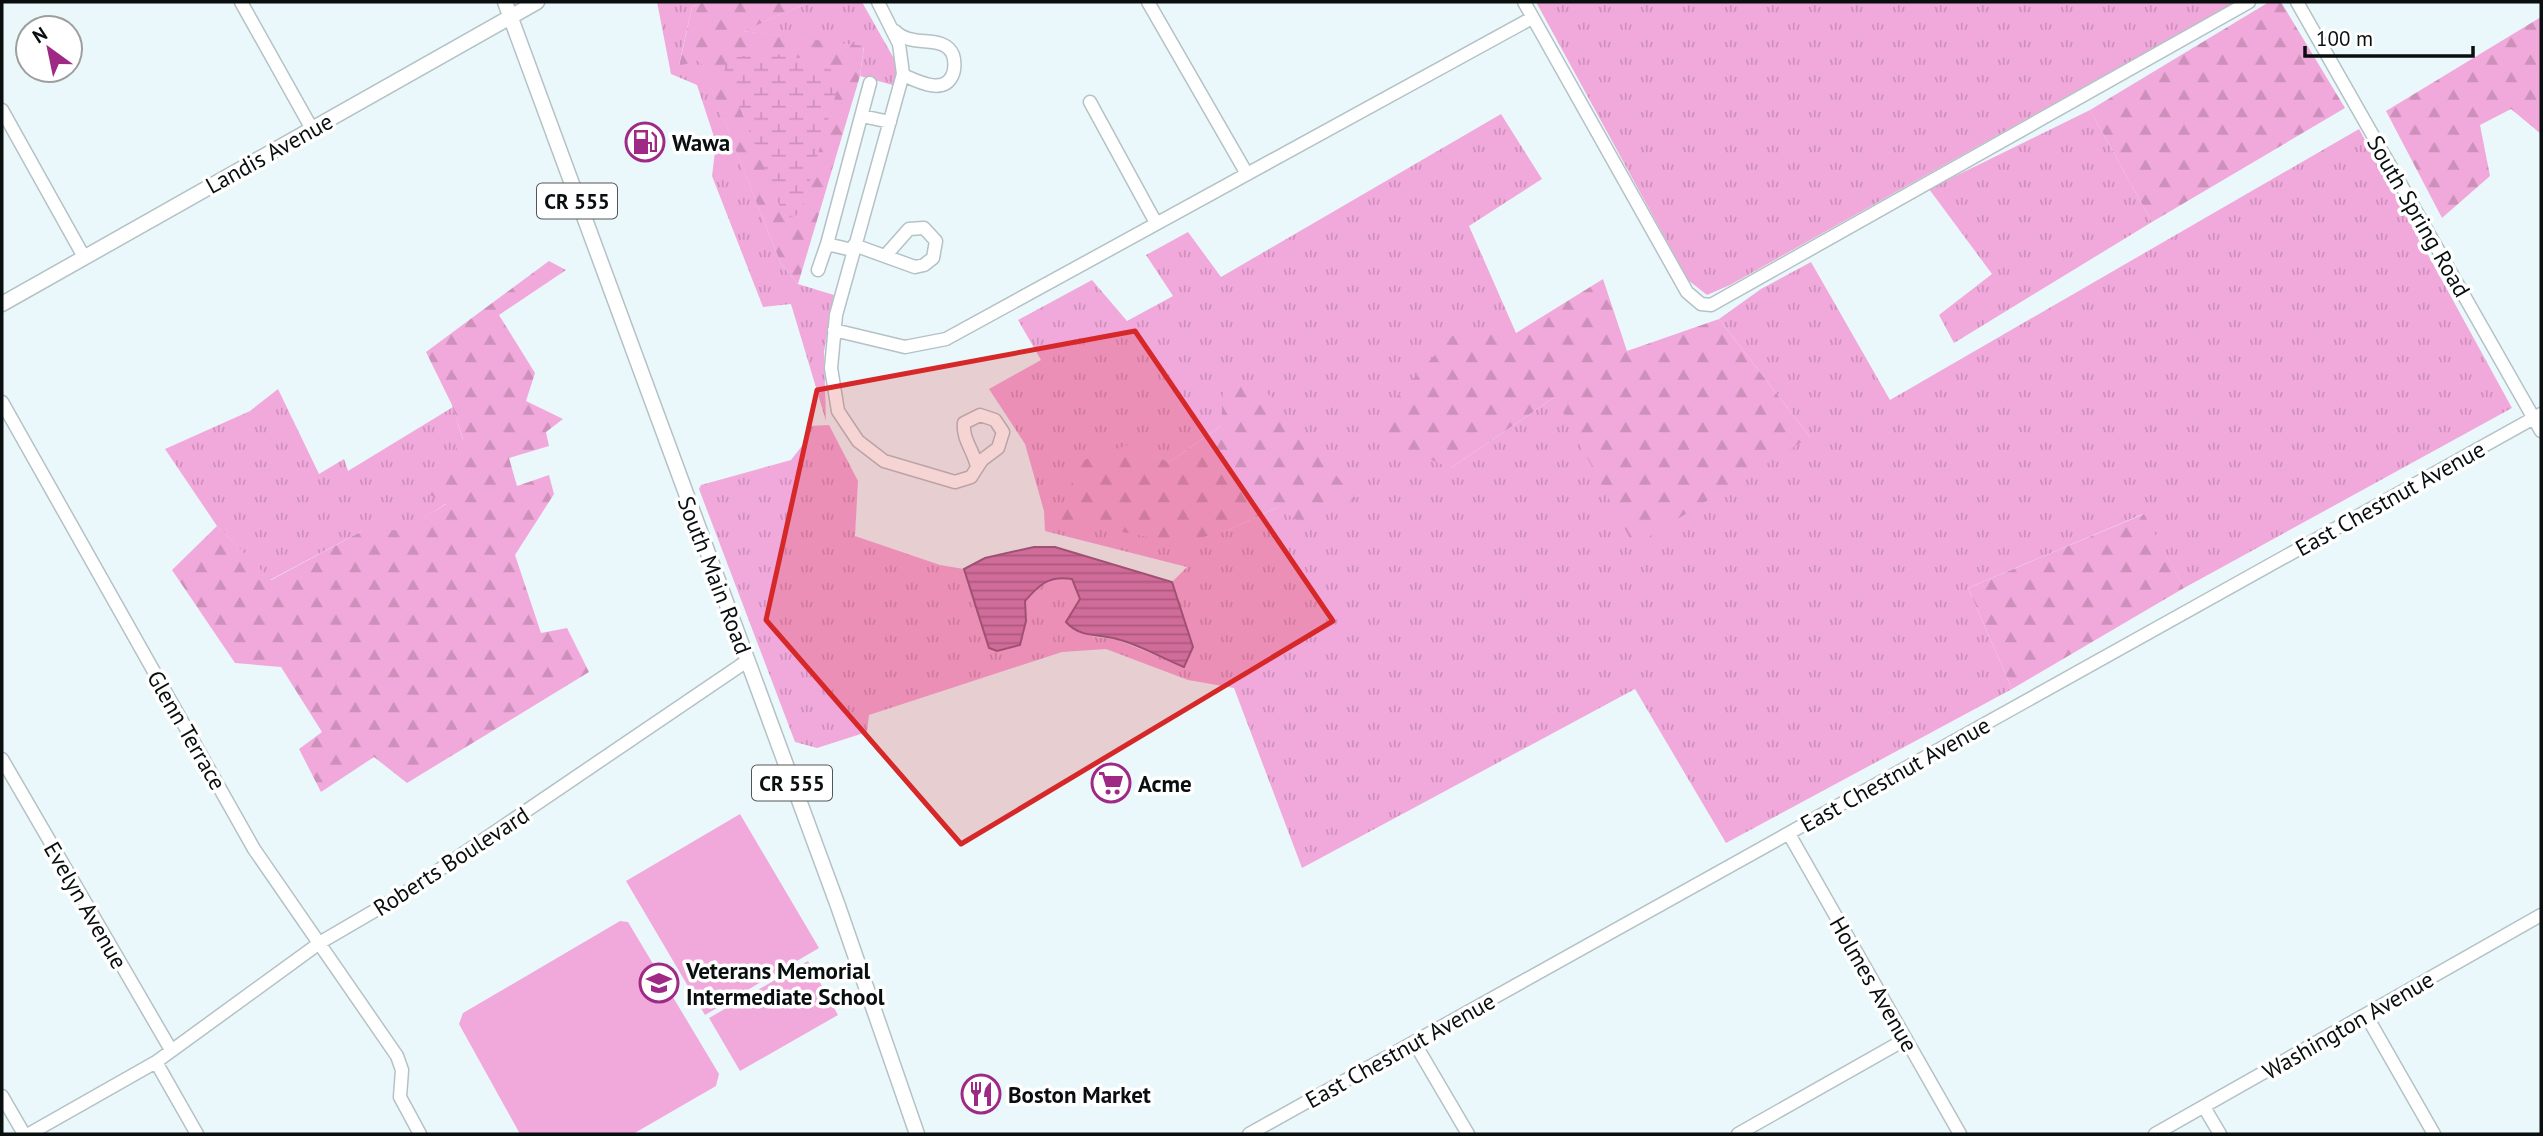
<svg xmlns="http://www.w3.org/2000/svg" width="2543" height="1136" viewBox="0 0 2543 1136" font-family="'PT Sans',sans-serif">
<defs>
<pattern id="grass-tufts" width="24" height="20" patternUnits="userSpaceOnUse" patternTransform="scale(1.75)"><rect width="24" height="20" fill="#f1a9db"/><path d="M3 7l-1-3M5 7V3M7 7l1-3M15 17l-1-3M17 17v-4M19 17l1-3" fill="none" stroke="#cd90bb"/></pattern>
<pattern id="forest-firs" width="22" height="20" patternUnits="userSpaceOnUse" patternTransform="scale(1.75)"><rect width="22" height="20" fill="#f1a9db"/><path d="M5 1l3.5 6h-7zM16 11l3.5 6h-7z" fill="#cd90bb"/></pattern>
<pattern id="wetland-marsh" width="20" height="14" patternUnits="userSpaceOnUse" patternTransform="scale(1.75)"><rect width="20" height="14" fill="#f1a9db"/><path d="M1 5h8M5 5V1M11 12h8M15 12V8" fill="none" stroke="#cd90bb"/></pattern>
<pattern id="water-rules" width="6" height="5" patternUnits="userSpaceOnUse" patternTransform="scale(1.75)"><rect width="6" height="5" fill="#ce7db7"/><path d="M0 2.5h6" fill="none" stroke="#a56593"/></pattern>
</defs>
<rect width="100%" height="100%" fill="#eaf8fc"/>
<!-- grass -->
<path fill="url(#grass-tufts)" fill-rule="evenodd" d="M657,2H703L692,7L679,65L700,59L781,264L798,284L834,295L824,352L826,421L791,304L763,307L712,176L716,143L697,85L671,74Z
M810,2H862L897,64L896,86L860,76L864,47L742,31Z
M1536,2H2235L1730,285L1707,295L1688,280Z
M2090,110L2152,222L1954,343L1939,315L1992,274L1929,189Z
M1501,114L1542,179L1469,226L1516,333H1455L1451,468L1555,397L1810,437L1719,319L1761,289L1811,262L1890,400L2359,129L2512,408L2184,588L2143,514L1968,588L2012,689L1726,843L1635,689L1302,868L1234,688L1188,680L1106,649L1062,652L869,715L867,732L817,748L795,742L699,489L701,485L791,460L805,442L809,426L829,425L858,481L855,536L940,565L964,569L990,648L1026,621L1024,601C1039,585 1049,576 1072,579L1080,599L1066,622L1094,637L1116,639L1184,667L1193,647L1172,582L1187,567L1045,531L1044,511L1025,444L989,389L1041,360L1018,320L1092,280L1127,321L1173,296L1146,255L1188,232L1221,277ZM1221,426L1278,507L1224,532L1128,446L1169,462Z
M278,389L319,474L344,459L348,471L453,407L463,440L426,492L447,503L404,531H362L270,580L217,526L165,449L250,411Z"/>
<!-- forest -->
<path fill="url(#forest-firs)" d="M703,2H810L743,31L864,46L860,76L798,284L781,264L700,60L679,66L692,7Z
M2269,2H2281L2345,108L2152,222L2090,110Z
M2541,17V134L2511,109L2480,125L2490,176L2442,218L2386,111Z
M549,261L566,270L499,315L535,373L526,401L563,419L546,432L549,446L509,458L517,486L549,475L554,494L515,555L541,633L567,628L589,672L407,783L374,757L321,792L299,749L322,732L281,667L235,663L172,570L217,526L271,580L362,531L404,530L446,504L425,492L463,439L452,405L426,352Z
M1603,279L1627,351L1719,319L1810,437L1634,546L1555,397L1451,468L1364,433L1455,333H1516Z
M1257,381L1356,499L1303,525L1278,507L1224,532L1178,543L1057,519L1081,461L1128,445L1169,462L1221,426L1223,391Z
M2144,514L2184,588L2012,689L1968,588Z"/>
<!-- wetland -->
<path fill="url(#wetland-marsh)" d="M764,52L828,63L838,87L800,214L785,219L724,69L727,59Z"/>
<!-- garden -->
<path fill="#f1a9db" d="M740,814L819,948L705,1015L626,881Z
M620,921L628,922L719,1074L716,1086L633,1134H520L459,1024L463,1013Z
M808,961L838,1015L740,1071L709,1018Z"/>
<!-- water -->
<path fill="url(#water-rules)" stroke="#935c85" stroke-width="2" d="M1034,547H1055L1172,582L1193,647L1184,667C1162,658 1140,645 1117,639C1099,634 1080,638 1066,622L1080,599L1072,579C1049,575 1039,585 1025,601L1026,621L1020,645L997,651L989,648L964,569L985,558Z"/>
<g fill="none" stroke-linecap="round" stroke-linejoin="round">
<defs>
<path id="minor" d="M241,2L312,129
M878,2L899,44L903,74L836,315L831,368L838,411L858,441L884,461L955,482L971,477L982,460L998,448L1003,432L995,420L980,415L964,423C962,439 974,451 977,467
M1148,2L1247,174
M1524,2L1687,292L1701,304L1711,305L2249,2
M2297,2L2541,431
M895,31C912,49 944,33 953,55C955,61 955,71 952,76C943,95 917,81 903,75
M1090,102L1156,223
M2,110L84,257
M862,116L890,122
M827,244L870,83
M854,245L915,267L924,265L933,258L936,241L924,228L909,229L886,255
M818,270L827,244L852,250
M834,330L905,347L946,339L1532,18
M2,402L254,849L397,1056L402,1070L400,1097L420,1134
M2,759L171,1050
M1789,834L1960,1134
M2366,1015L2434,1134
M1414,1042L1468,1134
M156,1062L197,1134
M2,1096L24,1134
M2204,1107L2220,1134
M29,1134L156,1062L321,942L405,893L747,661
M1249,1134L2541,414
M1738,1134L1906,1039
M2155,1134L2541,915"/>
<path id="major" d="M505,2L838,906L917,1134
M2,304L537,2"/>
</defs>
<!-- minor casing -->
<use href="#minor" stroke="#b4c2c6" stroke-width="15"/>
<!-- major casing -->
<use href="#major" stroke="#b4c2c6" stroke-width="17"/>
<!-- minor -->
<use href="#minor" stroke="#fff" stroke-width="12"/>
<!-- major -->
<use href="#major" stroke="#fff" stroke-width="14"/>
</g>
<!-- marked area -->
<path fill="#d62828" fill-opacity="0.2" stroke="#d62828" stroke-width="5" stroke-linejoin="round" d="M1135,331L1333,621L961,844L766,620L817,390Z"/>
<!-- icons -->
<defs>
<symbol id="fuel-ring" viewBox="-11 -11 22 22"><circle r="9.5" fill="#fff" stroke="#9f2a85" stroke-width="1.5"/><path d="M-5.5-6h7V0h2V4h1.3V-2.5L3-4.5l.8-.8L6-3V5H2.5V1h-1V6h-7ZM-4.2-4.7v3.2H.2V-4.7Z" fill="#9f2a85"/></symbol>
<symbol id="supermarket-ring" viewBox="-11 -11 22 22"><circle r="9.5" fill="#fff" stroke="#9f2a85" stroke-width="1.5"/><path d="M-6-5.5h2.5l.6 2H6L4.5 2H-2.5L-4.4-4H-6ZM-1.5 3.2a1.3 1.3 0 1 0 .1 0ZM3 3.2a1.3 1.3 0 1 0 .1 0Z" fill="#9f2a85"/></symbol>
<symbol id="school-ring" viewBox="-11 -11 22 22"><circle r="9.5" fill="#fff" stroke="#9f2a85" stroke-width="1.5"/><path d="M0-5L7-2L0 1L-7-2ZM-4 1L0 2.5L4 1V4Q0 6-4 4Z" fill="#9f2a85"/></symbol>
<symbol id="restaurant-ring" viewBox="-11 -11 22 22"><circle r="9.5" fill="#fff" stroke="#9f2a85" stroke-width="1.5"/><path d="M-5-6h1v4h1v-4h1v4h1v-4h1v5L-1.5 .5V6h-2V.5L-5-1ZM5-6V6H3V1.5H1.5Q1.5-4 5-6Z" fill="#9f2a85"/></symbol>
</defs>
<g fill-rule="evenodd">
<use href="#fuel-ring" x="623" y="120" width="44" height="44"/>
<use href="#supermarket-ring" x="1089" y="761" width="44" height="44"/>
<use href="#school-ring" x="637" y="961" width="44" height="44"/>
<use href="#restaurant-ring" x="959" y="1072" width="44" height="44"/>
</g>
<g text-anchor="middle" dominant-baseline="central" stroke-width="7" stroke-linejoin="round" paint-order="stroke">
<!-- shield labels -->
<g fill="#fff" stroke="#535657" stroke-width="2">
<rect x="537" y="183.5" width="80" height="35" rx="5"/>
<rect x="752" y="765.5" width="80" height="35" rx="5"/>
</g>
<g font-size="21" font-weight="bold" fill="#090e0f">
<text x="577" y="201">CR 555</text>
<text x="792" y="783">CR 555</text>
</g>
<!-- poi labels -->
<g font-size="23" font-weight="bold" fill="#090e0f" stroke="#fff" text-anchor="start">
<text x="672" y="142">Wawa</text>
<text x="1138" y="783">Acme</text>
<text x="686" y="970">Veterans Memorial<tspan x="686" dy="26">Intermediate School</tspan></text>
<text x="1008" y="1094">Boston Market</text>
</g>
<!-- street labels -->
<g font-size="23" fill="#090e0f" stroke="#fff">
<text transform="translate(269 153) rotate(-29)">Landis Avenue</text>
<text transform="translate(2419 216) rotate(60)">South Spring Road</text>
<text transform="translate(2390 498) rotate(-29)">East Chestnut Avenue</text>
<text transform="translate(715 575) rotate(69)">South Main Road</text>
<text transform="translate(187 730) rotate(60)">Glenn Terrace</text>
<text transform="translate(1895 774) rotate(-29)">East Chestnut Avenue</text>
<text transform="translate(451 861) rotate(-33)">Roberts Boulevard</text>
<text transform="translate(86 905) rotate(60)">Evelyn Avenue</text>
<text transform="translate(1874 984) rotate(60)">Holmes Avenue</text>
<text transform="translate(2348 1025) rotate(-30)">Washington Avenue</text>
<text transform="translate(1400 1050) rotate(-29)">East Chestnut Avenue</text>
</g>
</g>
<!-- border -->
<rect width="2543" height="1136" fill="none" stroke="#090e0f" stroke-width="7"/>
<!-- north arrow -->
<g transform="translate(49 49) rotate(327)"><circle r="33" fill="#ffffff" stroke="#9d9f9f" stroke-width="2"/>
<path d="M0-5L12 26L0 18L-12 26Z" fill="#9f2a85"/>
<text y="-10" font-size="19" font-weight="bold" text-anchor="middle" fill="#090e0f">N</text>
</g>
<!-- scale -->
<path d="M2305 46v10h168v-10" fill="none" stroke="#090e0f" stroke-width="3.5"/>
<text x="2316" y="46" font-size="21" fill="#090e0f" stroke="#ffffff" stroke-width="5" paint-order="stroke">100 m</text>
</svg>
